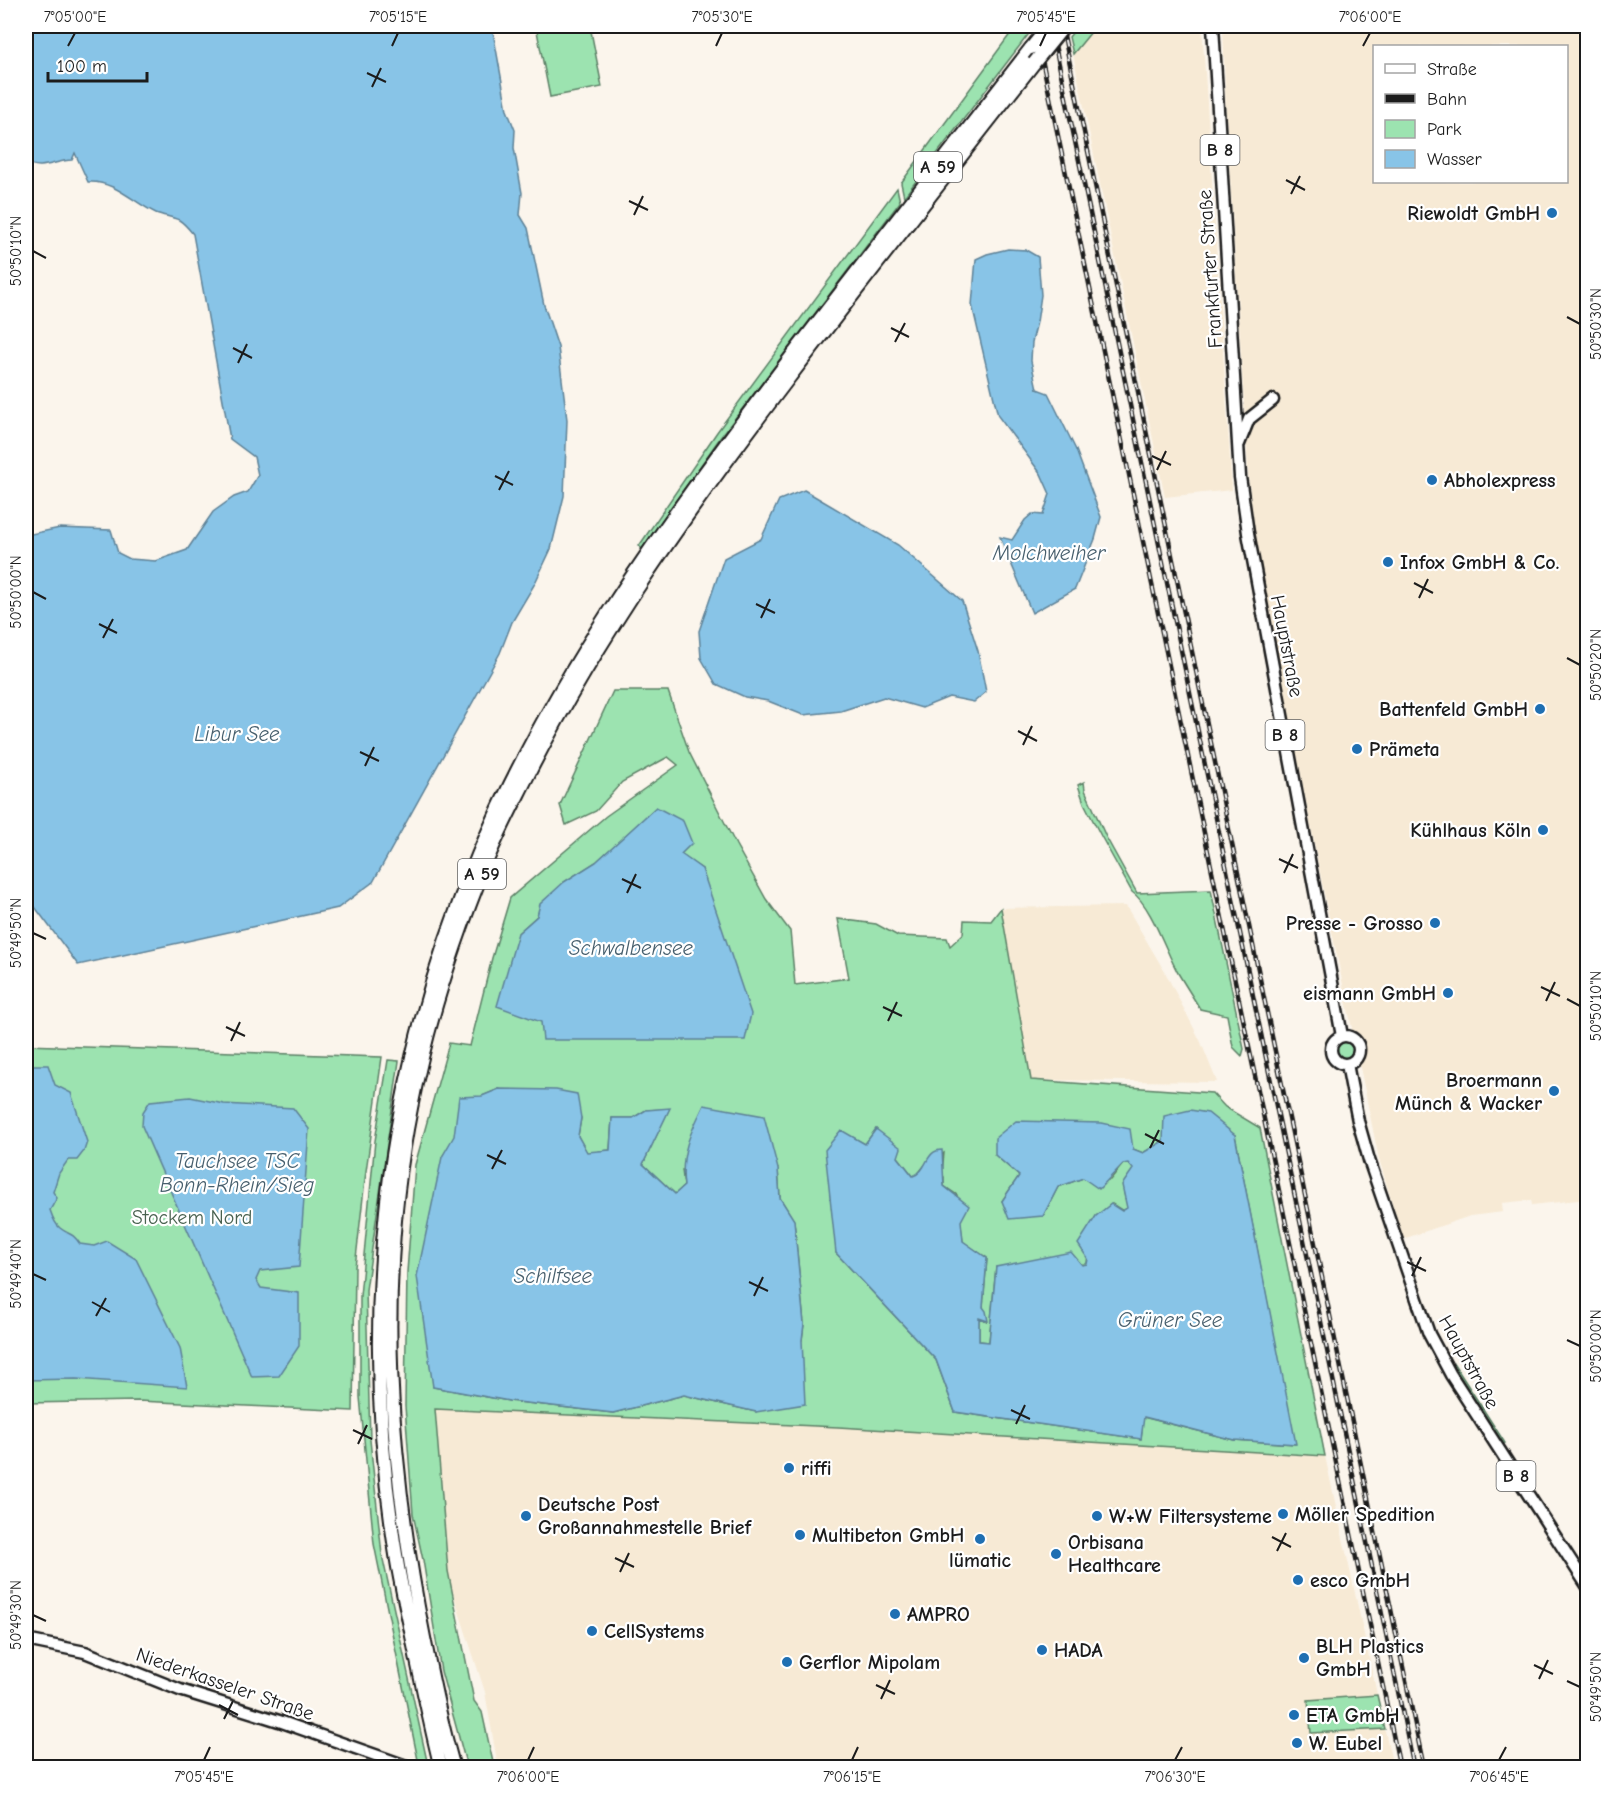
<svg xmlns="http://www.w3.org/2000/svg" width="1613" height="1793" viewBox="0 0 1613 1793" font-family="'Comic Neue',sans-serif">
<rect width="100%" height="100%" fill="#fbf5ec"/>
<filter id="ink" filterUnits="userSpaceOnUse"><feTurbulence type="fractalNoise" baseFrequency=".0167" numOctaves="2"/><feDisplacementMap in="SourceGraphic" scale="12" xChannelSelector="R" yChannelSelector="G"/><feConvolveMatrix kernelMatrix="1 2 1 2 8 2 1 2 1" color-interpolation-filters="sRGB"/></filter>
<g filter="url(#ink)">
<!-- built -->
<path fill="#f7ead5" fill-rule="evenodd" d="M1096,26H1202L1232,490L1165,497L1073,54Z
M1223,26H1587V1199L1532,1205L1531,1200L1502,1203L1503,1212L1470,1216L1403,1239L1379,1159L1326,903L1258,557L1249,484L1226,112ZM1374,46H1566V182H1374Z
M1126,906L1165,972L1200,1040L1217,1082L1031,1080L1001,908Z
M434,1409L838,1427L1325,1456L1393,1767H498L485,1692L446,1571Z"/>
<!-- green -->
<path fill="#9ce3b0" stroke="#5c8066" stroke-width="1.5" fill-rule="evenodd" d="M536,26H590L602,87L550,97Z
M1016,26H1026L1031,31L904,197L901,183Z
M1078,26H1096L1073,54L1069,37Z
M897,188L900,202L720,438L642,549L639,546L717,432Z
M613,691H668L689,752L736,845L766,899L790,931L795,985L849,978L838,919L876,924L898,936L947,938L950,946L963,934L964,920L991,921L1001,908L1031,1080L1212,1093L1225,1107L1260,1128L1325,1456L838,1427L435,1409L448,1571L474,1701L482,1712L494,1767H467L441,1671L423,1560L413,1514L405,1406L407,1272L415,1165L449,1043L470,1046L492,958L510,898L606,816L678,765L668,757L622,782L596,811L566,825L560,805ZM656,808L680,854L702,869L518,933L537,916L564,882L596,862ZM499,1089L581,1118L578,1136L587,1153L610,1150L612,1118H633L646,1110L669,1109L643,1164L675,1194L684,1186L682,1170L778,1169L780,1198L794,1221L804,1324L802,1340L756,1412L684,1395L613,1413L509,1401L433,1387L442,1157L482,1096ZM876,1129L913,1176L917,1175L924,1166L944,1153L942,1174L944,1177V1186L957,1195L963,1242L987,1258L983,1307L987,1321L979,1318V1341L989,1342L996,1267L1087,1264L1090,1228L1096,1216L1112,1204L1123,1211L1128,1208L1124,1193L1134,1169L1128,1163L1123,1164L1110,1180L1083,1178L1058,1187L1043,1216L1002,1201L1019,1176L995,1155L1133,1149L1143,1153L1163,1141L1235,1135L1295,1444L1234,1440L1143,1417L1141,1439L955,1412L936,1360L836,1253L841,1131L865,1144Z
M1084,782L1085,790L1106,837L1137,893L1211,890L1244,1049L1242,1056L1233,1047L1227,1015L1200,1009C1193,997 1185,985 1178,973C1166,952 1151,905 1132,892L1101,836L1084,803L1078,785Z
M1335 1050a9 9 0 1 1 18 0a9 9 0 1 1-18 0Z
M26,1045L382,1057L366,1171L355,1267L353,1411L138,1401L26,1403Z
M388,1060L399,1061L366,1290L370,1440L382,1555L427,1761L418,1760L374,1544L360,1397V1296L375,1141Z
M1454,1364L1505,1443L1502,1445L1453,1370Z
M1377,1695L1385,1729L1311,1733L1308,1700Z"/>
<!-- water -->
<path fill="#88c4e7" stroke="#5d8196" stroke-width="1.5" d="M26,26H492L507,110L515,130L514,148L522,193L520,215L528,228L544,305L558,347L567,420L564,496L551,549L534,585L512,622L500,653L373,882L338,908L78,965L26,895V535L60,528L111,530L118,553L130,559L156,561L187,550L213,512L234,497L248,492L258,475L254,457L230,439L193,234C189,229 184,223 179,220C172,217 164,216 156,213C134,203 114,180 88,182L75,153L72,160C56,160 41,172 26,162Z
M1008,249L1026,250L1038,257L1041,295L1037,322L1032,342L1031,361L1037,389L1048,393L1076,450L1101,517L1095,539L1075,589L1032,613L1000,537L1012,540L1025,520L1032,514L1043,515L1050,494L1041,474L998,416L972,305L976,259L987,254Z
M804,490L898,545L962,601L978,651L986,692L974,702L949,697L922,708L884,697L841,711L803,715L768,701L745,697L716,684L701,658L699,631L724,558L761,539L779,500Z
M656,807L683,821L692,843L681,854L702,869L751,1014L745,1040H543L541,1022L497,1006L518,933L537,916L540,904L564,882L596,862Z
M26,1065H48L55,1085L71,1093L87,1142L84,1151L77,1160H68L59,1173L53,1192L57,1198L50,1210C52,1216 55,1224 60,1228C70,1236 71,1231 80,1244L94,1246L107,1241L136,1259L180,1348L187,1387L76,1379L26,1380Z
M499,1089L556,1090L577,1094L581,1118L578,1136L587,1152L610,1150L612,1118H633L646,1110L670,1108L643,1164L675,1194L684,1186C680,1154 690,1133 704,1105L764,1116L778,1169L780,1198L794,1220L804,1324L802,1340L805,1404L756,1412L684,1395L613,1413L509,1401L433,1387L417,1276L442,1157L454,1136L459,1097L482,1096Z
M190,1097L224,1104L293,1108L309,1129L299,1267L260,1271L256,1280L261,1288L299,1293V1346L279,1376L252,1377L142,1126L143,1112L150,1101Z
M1190,1110L1208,1113L1235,1135L1296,1444L1234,1440L1144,1417L1141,1439L955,1412L936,1360L836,1253L825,1150L841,1130L865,1144L876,1129L901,1148L898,1157L913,1176C928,1171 925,1150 942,1150L944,1186L969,1206L961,1221L963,1241L987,1258L983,1307L986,1311L988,1321L979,1318V1341L989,1342L996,1267L1071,1252L1082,1265L1087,1264L1088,1259L1078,1244L1096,1216L1111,1204L1122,1211L1127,1208L1122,1185L1133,1169L1128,1163L1123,1164L1099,1189L1083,1178L1058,1187L1043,1216L1009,1219L1002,1201L1019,1176L995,1155V1138L1016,1121L1102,1123L1130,1129L1133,1149L1143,1153L1163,1141L1164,1116Z"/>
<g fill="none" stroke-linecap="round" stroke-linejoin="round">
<defs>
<path id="major" d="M1213,26L1240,477L1248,533L1342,1036
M1239,444L1249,419L1273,400
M1331 1050a14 14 0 1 1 28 0a14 14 0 1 1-28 0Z
M1347,1064L1358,1121L1369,1160L1429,1334L1451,1375L1588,1587
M26,1640L85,1652L180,1690L279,1721L412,1768"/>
<path id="highway" d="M441,1768C430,1724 421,1680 412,1636C407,1611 401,1586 397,1561C357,1320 383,1080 478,855C550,683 660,530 772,382C857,270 944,160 1031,48
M454,1768C441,1725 433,1681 424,1638C389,1463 376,1284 411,1108C427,1024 454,942 486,863C498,833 513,805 527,777C599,634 692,505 788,379C869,273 952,168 1034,63"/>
</defs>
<!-- major casing -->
<use href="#major" stroke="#1c1c1c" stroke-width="15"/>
<!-- highway casing -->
<use href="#highway" stroke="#1c1c1c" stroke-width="16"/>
<!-- major -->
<use href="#major" stroke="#fff" stroke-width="10"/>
<!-- highway -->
<use href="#highway" stroke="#fff" stroke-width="12"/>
<defs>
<path id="rail" d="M1035,26L1400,1768
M1051,26L1414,1768
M1062,26L1424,1768"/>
</defs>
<!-- rail casing -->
<use href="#rail" stroke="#1c1c1c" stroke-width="4.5"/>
<!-- rail -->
<use href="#rail" stroke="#fff" stroke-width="2" stroke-dasharray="7" stroke-linecap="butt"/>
<defs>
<path id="highway-bridge" d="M1031,48L1049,26
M1034,63L1064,26"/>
</defs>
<!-- highway-bridge casing -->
<use href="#highway-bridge" stroke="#1c1c1c" stroke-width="16" stroke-linecap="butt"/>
<!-- highway-bridge -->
<use href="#highway-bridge" stroke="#fff" stroke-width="12"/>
</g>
</g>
<!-- ticks -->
<path fill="none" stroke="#1c1c1c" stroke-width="2" d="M68,46L75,33M392,46L398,33M716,46L722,33M1040,46L1046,33M1363,46L1370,33M367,73L386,82M372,87L381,68M1286,180L1305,190M1291,194L1300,176M629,201L648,210M634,215L643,196M33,251L46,258M1567,317L1580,324M891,328L909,337M895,342L905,323M233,348L252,358M238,363L247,344M1152,456L1171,465M1157,470L1166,451M495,476L513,485M499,490L509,471M1414,583L1433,593M33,592L46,599M1419,598L1428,579M756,604L775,613M761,618L770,599M99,624L117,633M103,638L113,619M1567,658L1580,665M1018,731L1037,741M1023,745L1032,726M360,752L379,761M365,766L374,747M1279,859L1298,868M1284,873L1293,854M622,879L641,888M627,893L636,874M33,933L46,939M1541,987L1560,996M1567,999L1580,1006M1546,1001L1555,982M883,1007L902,1016M888,1021L897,1002M226,1027L245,1036M231,1041L240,1022M1145,1134L1164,1144M1150,1148L1159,1130M487,1155L506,1164M492,1169L502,1150M1407,1262L1426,1271M33,1274L46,1280M1412,1276L1421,1257M749,1282L768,1291M754,1296L763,1277M92,1302L110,1312M96,1316L106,1298M1567,1340L1580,1346M1011,1410L1030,1419M1016,1424L1025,1405M353,1430L372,1439M358,1444L367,1425M1272,1537L1291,1547M1277,1551L1286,1533M615,1558L634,1567M620,1572L629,1553M33,1615L46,1621M1534,1665L1553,1674M1539,1679L1548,1660M1567,1681L1580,1687M876,1685L895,1694M881,1699L890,1680M219,1705L238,1715M224,1719L233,1701M204,1760L210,1747M528,1760L534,1747M852,1760L858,1747M1175,1760L1182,1747M1499,1760L1506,1747"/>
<!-- markers -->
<g fill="#1f6fb2" stroke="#fff" stroke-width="2">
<circle cx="1552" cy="213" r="6"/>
<circle cx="1432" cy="480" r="6"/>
<circle cx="1388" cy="562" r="6"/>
<circle cx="1540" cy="709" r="6"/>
<circle cx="1357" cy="749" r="6"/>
<circle cx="1543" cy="830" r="6"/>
<circle cx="1435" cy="923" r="6"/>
<circle cx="1448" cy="993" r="6"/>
<circle cx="1554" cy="1091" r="6"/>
<circle cx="789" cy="1468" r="6"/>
<circle cx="1283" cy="1514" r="6"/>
<circle cx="526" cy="1516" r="6"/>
<circle cx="1097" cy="1516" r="6"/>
<circle cx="800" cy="1535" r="6"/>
<circle cx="980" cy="1539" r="6"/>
<circle cx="1056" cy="1554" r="6"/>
<circle cx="1298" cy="1580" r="6"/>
<circle cx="895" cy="1614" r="6"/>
<circle cx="592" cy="1631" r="6"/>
<circle cx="1042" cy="1650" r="6"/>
<circle cx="1304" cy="1658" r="6"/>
<circle cx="787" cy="1662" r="6"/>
<circle cx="1294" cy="1715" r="6"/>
<circle cx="1297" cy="1743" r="6"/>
</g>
<g text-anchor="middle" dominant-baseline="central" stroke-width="4.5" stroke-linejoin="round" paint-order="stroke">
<!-- shield labels -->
<g fill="#fff" stroke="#606060" stroke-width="1.5">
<rect x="1200.5" y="135" width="39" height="30" rx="4.5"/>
<rect x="914" y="152" width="48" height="30" rx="4.5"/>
<rect x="1265.5" y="720" width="39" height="30" rx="4.5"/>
<rect x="458" y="859" width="48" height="30" rx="4.5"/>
<rect x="1496.5" y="1461" width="39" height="30" rx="4.5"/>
</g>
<g font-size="18" font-weight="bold" fill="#1c1c1c">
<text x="1220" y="150">B 8</text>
<text x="938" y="167">A 59</text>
<text x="1285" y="735">B 8</text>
<text x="482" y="874">A 59</text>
<text x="1516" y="1476">B 8</text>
</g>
<!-- poi labels -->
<g font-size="20" font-weight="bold" fill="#1c1c1c" stroke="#fff" text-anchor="start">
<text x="1540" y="213" text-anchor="end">Riewoldt GmbH</text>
<text x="1444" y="480">Abholexpress</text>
<text x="1400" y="562">Infox GmbH &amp; Co.</text>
<text x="1528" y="709" text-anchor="end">Battenfeld GmbH</text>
<text x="1369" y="749">Prämeta</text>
<text x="1531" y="830" text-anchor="end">Kühlhaus Köln</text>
<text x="1423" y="923" text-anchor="end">Presse - Grosso</text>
<text x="1436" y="993" text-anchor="end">eismann GmbH</text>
<text x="1542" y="1080" text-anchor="end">Broermann<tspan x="1542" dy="23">Münch &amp; Wacker</tspan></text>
<text x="801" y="1468">riffi</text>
<text x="538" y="1504">Deutsche Post<tspan x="538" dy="23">Großannahmestelle Brief</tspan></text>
<text x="1295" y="1514">Möller Spedition</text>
<text x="1109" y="1516">W+W Filtersysteme</text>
<text x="812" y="1535">Multibeton GmbH</text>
<text x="1068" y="1542">Orbisana<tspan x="1068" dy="23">Healthcare</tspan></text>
<text x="980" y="1560" text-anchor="middle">lümatic</text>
<text x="1310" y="1580">esco GmbH</text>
<text x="907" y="1614">AMPRO</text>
<text x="604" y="1631">CellSystems</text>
<text x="1316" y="1646">BLH Plastics<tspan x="1316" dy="23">GmbH</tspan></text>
<text x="1054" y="1650">HADA</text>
<text x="799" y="1662">Gerflor Mipolam</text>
<text x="1306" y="1715">ETA GmbH</text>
<text x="1309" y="1743">W. Eubel</text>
</g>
<!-- street labels -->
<g font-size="20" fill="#1c1c1c" stroke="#fff">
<text transform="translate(1210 269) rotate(-94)">Frankfurter Straße</text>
<text transform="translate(1287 646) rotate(79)">Hauptstraße</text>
<text transform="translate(1469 1362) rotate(61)">Hauptstraße</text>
<text transform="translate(225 1684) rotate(19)">Niederkasseler Straße</text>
</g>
<!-- park labels -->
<g font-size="20" fill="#496250" stroke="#fff">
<text x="192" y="1217">Stockem Nord</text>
</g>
<!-- water labels -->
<g font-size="21" font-style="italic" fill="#475f6d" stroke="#fff">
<text x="1049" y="553">Molchweiher</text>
<text x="237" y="734">Libur See</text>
<text x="631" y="948">Schwalbensee</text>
<text x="237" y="1161">Tauchsee TSC<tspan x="237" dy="24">Bonn-Rhein/Sieg</tspan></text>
<text x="553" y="1276">Schilfsee</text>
<text x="1170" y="1320">Grüner See</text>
</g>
</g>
<!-- margin -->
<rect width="1613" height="1793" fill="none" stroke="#fff" stroke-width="66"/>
<!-- legend -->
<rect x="1373" y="45" width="195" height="138" fill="#ffffff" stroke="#a4a4a4" stroke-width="1.5"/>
<rect x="1385" y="64" width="30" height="9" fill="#ffffff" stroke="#a4a4a4" stroke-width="1.5"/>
<text x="1427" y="75" font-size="18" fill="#1c1c1c">Straße</text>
<rect x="1385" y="94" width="30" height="9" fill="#1c1c1c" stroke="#a4a4a4" stroke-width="1.5"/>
<text x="1427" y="105" font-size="18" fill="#1c1c1c">Bahn</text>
<rect x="1385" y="120" width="30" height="18" fill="#9ce3b0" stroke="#a4a4a4" stroke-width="1.5"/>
<text x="1427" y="135" font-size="18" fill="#1c1c1c">Park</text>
<rect x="1385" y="150" width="30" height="18" fill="#88c4e7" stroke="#a4a4a4" stroke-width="1.5"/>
<text x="1427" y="165" font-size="18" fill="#1c1c1c">Wasser</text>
<!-- scale -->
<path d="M48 72v9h99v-9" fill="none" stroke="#1c1c1c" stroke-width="3"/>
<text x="57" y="72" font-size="18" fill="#1c1c1c" stroke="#ffffff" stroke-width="4.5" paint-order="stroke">100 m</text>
<rect x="33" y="33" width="1547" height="1727" fill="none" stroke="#1c1c1c" stroke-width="2"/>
<g font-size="15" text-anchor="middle" fill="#1c1c1c">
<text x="75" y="22">7°05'00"E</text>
<text x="398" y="22">7°05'15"E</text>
<text x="722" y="22">7°05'30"E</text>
<text x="1046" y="22">7°05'45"E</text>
<text x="1370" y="22">7°06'00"E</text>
<text transform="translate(16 251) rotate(-90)" y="5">50°50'10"N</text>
<text transform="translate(1596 324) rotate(-90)" y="5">50°50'30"N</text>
<text transform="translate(16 592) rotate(-90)" y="5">50°50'00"N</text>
<text transform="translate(1596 665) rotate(-90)" y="5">50°50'20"N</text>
<text transform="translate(16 933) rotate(-90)" y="5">50°49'50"N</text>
<text transform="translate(1596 1006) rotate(-90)" y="5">50°50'10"N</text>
<text transform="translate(16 1274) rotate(-90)" y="5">50°49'40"N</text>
<text transform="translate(1596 1346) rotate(-90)" y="5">50°50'00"N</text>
<text transform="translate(16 1615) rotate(-90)" y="5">50°49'30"N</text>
<text transform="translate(1596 1687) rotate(-90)" y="5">50°49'50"N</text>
<text x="204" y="1782">7°05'45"E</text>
<text x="528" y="1782">7°06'00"E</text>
<text x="852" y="1782">7°06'15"E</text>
<text x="1175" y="1782">7°06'30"E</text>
<text x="1499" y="1782">7°06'45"E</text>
</g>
</svg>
